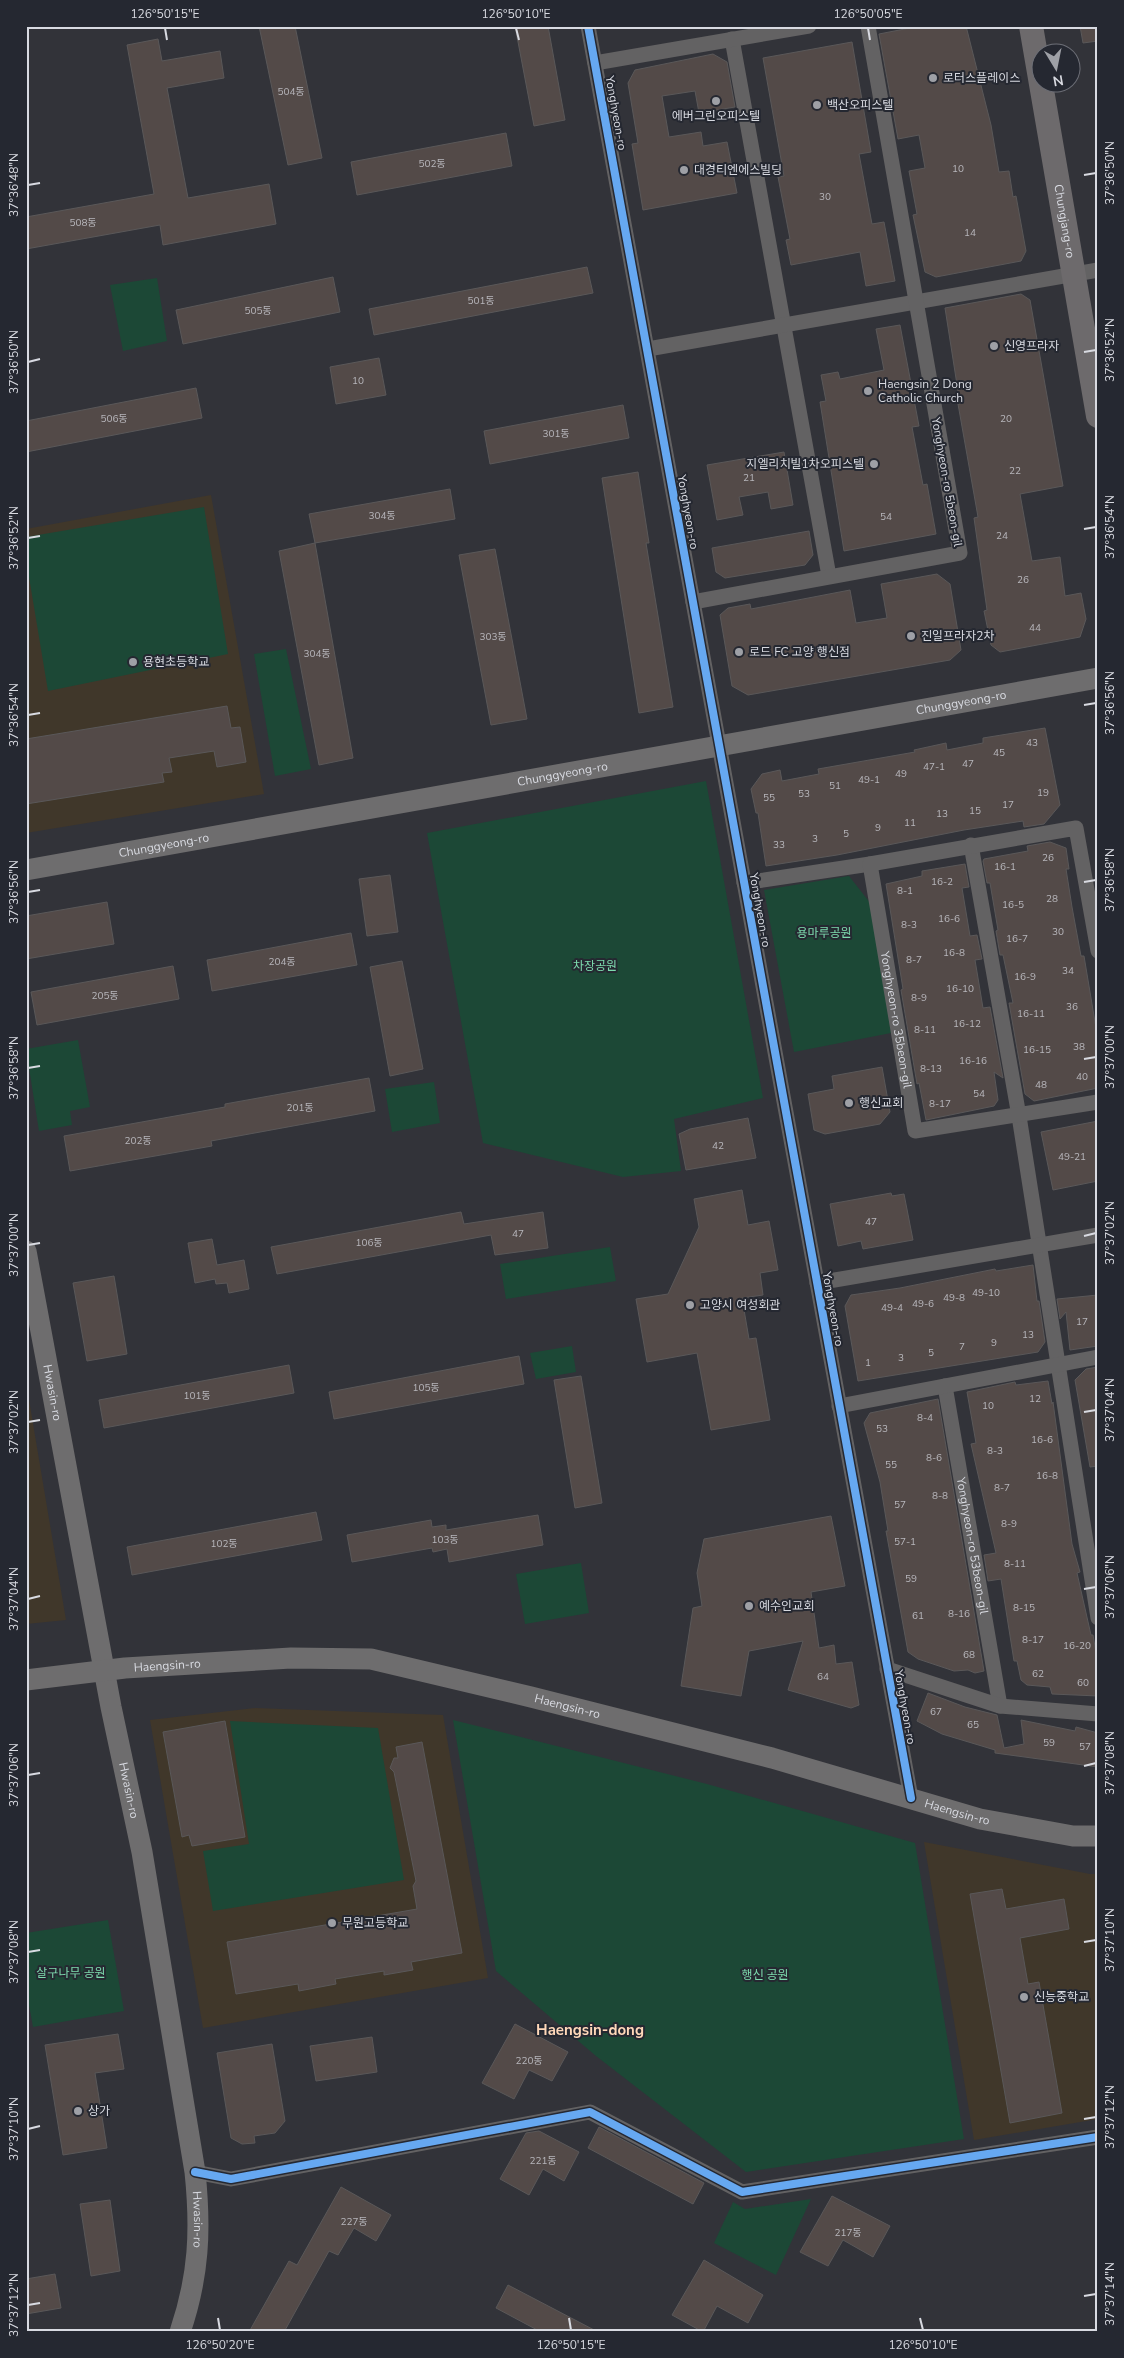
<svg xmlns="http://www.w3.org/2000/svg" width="1124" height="2358" viewBox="0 0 1124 2358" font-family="'Nunito Sans','Noto Sans KR',sans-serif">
<rect width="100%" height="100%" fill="#323339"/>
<!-- education -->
<path fill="#40372a" d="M211,495L264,794L26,833V529Z
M26,1382L66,1620L26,1624Z
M255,1708L443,1715L488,1978L203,2028L150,1720Z
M924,1842L1090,1874H1098V2119L974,2140Z"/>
<!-- green -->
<path fill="#1c4836" d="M157,278L167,341L123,351L110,285Z
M204,507L228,654L48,691L26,559V537Z
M286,649L311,769L275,776L254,654Z
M706,781L763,1098L674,1119L681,1171L623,1177L483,1143L427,833Z
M849,876L871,904L891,1033L794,1052L764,890Z
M78,1040L90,1107L70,1111L72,1125L39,1131L26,1049Z
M434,1082L440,1123L392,1132L385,1089Z
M610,1247L616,1281L506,1299L500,1264Z
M572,1346L576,1372L536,1379L530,1353Z
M581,1563L589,1613L525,1624L516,1574Z
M453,1720L707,1784L915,1843L964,2139L746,2172L596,2056L496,1971Z
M230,1721L378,1728L404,1880L213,1911L203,1851L249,1844Z
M108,1920L124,2011L33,2027L26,1988V1933Z
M811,2199L776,2275L714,2243L733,2202L745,2209Z"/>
<!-- building -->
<path fill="#534a48" stroke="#5a5859" d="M259,26H295L322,158L288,165Z
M515,26H548L565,120L534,126Z
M920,26H966L991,125L999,172L1009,171L1013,197L1016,196L1026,251L1021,261L936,277L925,272L913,215L917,214L909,171L925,168L919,135L898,139L879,34Z
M1080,26H1098V41L1083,43Z
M158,39L162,61L220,51L224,78L167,88L188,198L269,184L276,224L163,245L160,225L26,249V217L154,194L127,45Z
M852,42L871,152L859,154L872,224L884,222L895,281L866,286L860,252L791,265L786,240L790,239L778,177L784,176L763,58Z
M713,54L727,62L735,107L699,113L695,91L662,96L669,137L701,132L703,146L727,142L737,193L643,210L632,144L638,143L628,83L635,70Z
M506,133L512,166L357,195L351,162Z
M587,267L593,293L374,335L369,309Z
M333,277L340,312L183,344L176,310Z
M1021,294L1030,300L1063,486L1020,494L1032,561L1060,557L1065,596L1081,593L1086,619L1080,637L1000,652L991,645L984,611L987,610L974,518L978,517L958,404H960L945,308Z
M900,325L919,426L912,427L923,485L927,484L936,534L844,551L820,402L826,401L821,375L838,372L840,379L884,370L876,329Z
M379,358L386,395L336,404L330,367Z
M196,388L202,418L26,452V421Z
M623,405L629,438L490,464L484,431Z
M784,452L793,505L771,509L768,492L739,497L743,515L717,520L707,465Z
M638,472L649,543H646L673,707L639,713L602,478Z
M450,489L455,519L315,543L309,514Z
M809,531L813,555L805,565L725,578L716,572L712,548Z
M315,543L353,758L319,765L279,551Z
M495,549L527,719L491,725L459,555Z
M937,574L950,584L961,650L950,660L748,695L732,686L720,615L728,608L750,604L751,609L850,590L856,623L887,618L881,584Z
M227,706L231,728L240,727L246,762L217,767L214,751L169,758L172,772L162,773L164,782L26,804V739Z
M1045,728L1060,805L1044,824L1024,827L1023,821L964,830L837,855L766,866L758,813H756L751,789L762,774L780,770L782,781L819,774L818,769L915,752L914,750L946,743L947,750L983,743V738Z
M1050,842L1066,848L1069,869H1066L1072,907L1081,956H1084L1098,1040V1088L1034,1101L1025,1094L1009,1003H1013L1003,955H1000L996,931L998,930L990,883H987L983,861L984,859L1028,851L1027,846Z
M965,864L969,887L962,888L970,936L977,935L982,959L975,960L983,1008L990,1007L1003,1078L994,1072L998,1100L994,1106L926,1120L919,1083L917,1084L901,990L903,989L886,884L922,876V871Z
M390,875L398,932L367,936L359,879Z
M107,902L114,944L26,959V916Z
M351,933L357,965L212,991L207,960Z
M402,961L423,1069L390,1076L370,967Z
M173,966L179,999L37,1025L31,992Z
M882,1067L890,1112L880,1124L825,1134L814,1130L808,1094L834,1089L832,1076Z
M369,1078L375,1111L211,1141L212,1146L70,1171L64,1136L225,1107V1104Z
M748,1118L756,1158L686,1170L679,1134L690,1129Z
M1098,1121V1181L1053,1190L1041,1132Z
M742,1190L748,1225L769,1221L778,1270L760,1273L763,1295L742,1298L749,1339L756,1338L770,1420L711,1430L697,1353L647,1362L636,1299L668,1294L699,1227L694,1199Z
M891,1193L892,1196L904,1194L913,1240L863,1249L861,1241L838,1246L830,1204Z
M461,1212L464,1224L543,1212L548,1248L495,1255L491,1235L277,1274L271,1247Z
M212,1239L217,1265L244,1260L249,1289L229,1293L227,1283L216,1284L215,1279L195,1283L188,1243Z
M1033,1265L1037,1301H1039L1045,1342L1038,1352L858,1381L845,1306L851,1295L900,1288L995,1269L996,1271Z
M114,1276L127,1354L87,1361L73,1283Z
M1098,1295V1346L1070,1350L1066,1312L1060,1319L1057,1299Z
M519,1356L524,1384L334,1419L329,1392Z
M289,1365L294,1393L104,1428L99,1400Z
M1098,1367V1466L1090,1467L1075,1380L1086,1369Z
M581,1376L602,1503L575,1508L554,1380Z
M1048,1381L1052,1404L1053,1402L1072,1544L1080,1572L1077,1573L1091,1635H1093L1098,1664V1696L1052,1694L1050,1687L1027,1685L1021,1680L1017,1661H1014L1001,1579L988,1581L984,1555L996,1553L971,1444L976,1443L967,1392L1015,1382L1016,1385Z
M938,1399L984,1671L975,1673L968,1670L954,1671L918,1659L908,1652L886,1531H888L880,1482L864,1423L870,1413Z
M316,1512L322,1540L132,1575L127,1547Z
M538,1515L543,1545L449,1562L447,1549L433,1552L432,1548L352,1562L347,1535L431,1520L432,1527L446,1525V1530Z
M831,1516L845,1586L811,1592L819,1648L834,1645L836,1664L852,1662L859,1705L851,1708L788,1690L803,1641L749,1651L741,1696L681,1686L693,1608L702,1606L697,1573L704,1539Z
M928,1693L965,1707L997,1715L1004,1748L1024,1744L1021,1720L1075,1731L1076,1727L1098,1733V1767L995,1753V1750L942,1734L917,1721Z
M225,1721L245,1837L192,1846L189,1835L182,1837L163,1732Z
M422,1742L462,1953L411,1962L413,1970L384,1975V1971L335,1979L336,1984L299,1991L298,1984L236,1994L227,1942L417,1909L413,1886L416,1881L394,1772L390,1768L394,1758H398L396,1747Z
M1002,1889L1006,1909L1064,1899L1069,1929L1020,1938L1028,1984L1039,1982L1062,2113L1010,2123L970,1894Z
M515,2024L568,2052L552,2081L529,2070L514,2099L482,2083Z
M118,2034L124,2069L95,2073L107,2148L63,2155L45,2045Z
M372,2037L377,2072L316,2081L310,2046Z
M272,2044L285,2121L275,2133L254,2136L255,2143L242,2144L231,2138L217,2053Z
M599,2127L704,2183L693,2204L588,2148Z
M539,2131L579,2152L564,2181L543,2169L529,2195L500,2179L526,2133Z
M341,2187L391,2215L376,2241L354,2228L338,2255L329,2251L284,2332H249L289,2261L297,2265Z
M832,2196L890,2226L873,2257L843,2240L828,2266L800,2252Z
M110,2200L120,2271L91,2276L80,2204Z
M704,2260L763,2295L748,2323L717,2306L703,2332L672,2315Z
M55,2274L61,2308L26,2314V2279Z
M508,2285L598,2332H541L496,2308Z"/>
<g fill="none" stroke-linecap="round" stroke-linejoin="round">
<!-- minor -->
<g stroke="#636263" stroke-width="15">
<path d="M588,26L911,1798"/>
<path d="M732,39L829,576"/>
<path d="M595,63L809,26"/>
<path d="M648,349L1098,270"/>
<path d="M693,602L960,553L868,26"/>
<path d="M971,845L1019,1116L1098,1618"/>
<path d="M744,883L870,864"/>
<path id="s1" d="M1098,951L1076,828L870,864L915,1131L1098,1102"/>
<path d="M817,1283L1098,1235"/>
<path id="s2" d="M945,1386L1000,1706"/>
<path d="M839,1406L1098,1357"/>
<path d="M887,1669L1000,1706L1098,1714"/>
<path d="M195,2172L231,2179L590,2112L742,2192L1098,2137"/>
</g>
<!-- secondary -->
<g stroke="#6e6d6e" stroke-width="21">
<path id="s3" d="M26,870L1098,678"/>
<path id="s4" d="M26,1251L111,1707L142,1852L195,2172C201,2230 199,2276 180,2332"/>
<path id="s5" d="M26,1680L125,1668L291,1658L371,1659L531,1697L772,1758L980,1819L1073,1836H1098"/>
</g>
<!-- primary -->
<path stroke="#6d6a6c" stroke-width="24" id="s6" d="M1031,26L1098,416"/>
<defs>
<path id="cycleway" d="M588,26L911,1798
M195,2172L231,2179L590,2112L742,2192L1098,2137"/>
</defs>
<!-- cycleway casing -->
<use href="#cycleway" stroke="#252831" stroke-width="11"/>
<!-- cycleway -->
<use href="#cycleway" stroke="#66a8f1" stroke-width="8"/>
</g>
<!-- ticks -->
<path fill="none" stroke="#d8dae1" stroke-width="2" d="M165,28L167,40M516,28L519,40M868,28L870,40M1084,175L1096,173M28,185L40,183M1084,352L1096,350M28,362L40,359M1084,529L1096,527M28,538L40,536M1084,705L1096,703M28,715L40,713M1084,882L1096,880M28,892L40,890M1084,1059L1096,1057M28,1068L40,1066M1084,1236L1096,1233M28,1245L40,1243M1084,1412L1096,1410M28,1422L40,1420M1084,1589L1096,1587M28,1599L40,1596M1084,1766L1096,1763M28,1775L40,1773M1084,1942L1096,1940M28,1952L40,1950M1084,2119L1096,2117M28,2129L40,2126M1084,2296L1096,2294M28,2305L40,2303M218,2318L220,2330M569,2318L571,2330M920,2318L923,2330"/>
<!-- markers -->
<g fill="#9ea0a6" stroke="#252831" stroke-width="2">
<circle cx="933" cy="78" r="5"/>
<circle cx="716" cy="101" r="5"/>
<circle cx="817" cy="105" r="5"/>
<circle cx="684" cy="170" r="5"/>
<circle cx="994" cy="346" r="5"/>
<circle cx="868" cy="391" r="5"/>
<circle cx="874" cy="464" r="5"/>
<circle cx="911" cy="636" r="5"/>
<circle cx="739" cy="652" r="5"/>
<circle cx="133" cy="662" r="5"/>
<circle cx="849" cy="1103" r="5"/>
<circle cx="690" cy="1305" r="5"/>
<circle cx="749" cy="1606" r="5"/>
<circle cx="332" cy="1923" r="5"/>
<circle cx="1024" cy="1997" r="5"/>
<circle cx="78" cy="2111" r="5"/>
</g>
<g text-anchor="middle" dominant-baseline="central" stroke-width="4" stroke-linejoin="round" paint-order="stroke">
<!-- number labels -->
<g font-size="10" fill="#b7b6bb">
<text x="291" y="92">504동</text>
<text x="432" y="164">502동</text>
<text x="958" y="169">10</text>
<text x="825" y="197">30</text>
<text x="83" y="223">508동</text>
<text x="970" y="233">14</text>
<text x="481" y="301">501동</text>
<text x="258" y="311">505동</text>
<text x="358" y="381">10</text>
<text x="114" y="419">506동</text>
<text x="1006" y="419">20</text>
<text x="556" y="434">301동</text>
<text x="1015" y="471">22</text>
<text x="749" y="478">21</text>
<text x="382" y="516">304동</text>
<text x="886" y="517">54</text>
<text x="1002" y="536">24</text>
<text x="1023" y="580">26</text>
<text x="1035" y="628">44</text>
<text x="493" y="637">303동</text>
<text x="317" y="654">304동</text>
<text x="1032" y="743">43</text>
<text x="999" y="753">45</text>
<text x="968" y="764">47</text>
<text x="934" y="767">47-1</text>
<text x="901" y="774">49</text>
<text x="869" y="780">49-1</text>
<text x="835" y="786">51</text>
<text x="1043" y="793">19</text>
<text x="804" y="794">53</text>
<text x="769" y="798">55</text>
<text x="1008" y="805">17</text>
<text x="975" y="811">15</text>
<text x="942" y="814">13</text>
<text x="910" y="823">11</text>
<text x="878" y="828">9</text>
<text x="846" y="834">5</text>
<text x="815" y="839">3</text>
<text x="779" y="845">33</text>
<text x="1048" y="858">26</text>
<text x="1005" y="867">16-1</text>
<text x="942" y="882">16-2</text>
<text x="905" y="891">8-1</text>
<text x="1052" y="899">28</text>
<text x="1013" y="905">16-5</text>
<text x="949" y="919">16-6</text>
<text x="909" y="925">8-3</text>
<text x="1058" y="932">30</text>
<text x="1017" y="939">16-7</text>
<text x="954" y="953">16-8</text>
<text x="914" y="960">8-7</text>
<text x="282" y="962">204동</text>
<text x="1068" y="971">34</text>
<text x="1025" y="977">16-9</text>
<text x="960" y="989">16-10</text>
<text x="105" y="996">205동</text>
<text x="919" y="998">8-9</text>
<text x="1072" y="1007">36</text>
<text x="1031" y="1014">16-11</text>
<text x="967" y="1024">16-12</text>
<text x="925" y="1030">8-11</text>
<text x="1079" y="1047">38</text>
<text x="1037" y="1050">16-15</text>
<text x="973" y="1061">16-16</text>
<text x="931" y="1069">8-13</text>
<text x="1082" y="1077">40</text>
<text x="1041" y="1085">48</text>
<text x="979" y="1094">54</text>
<text x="940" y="1104">8-17</text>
<text x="300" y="1108">201동</text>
<text x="138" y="1141">202동</text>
<text x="718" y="1146">42</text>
<text x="1072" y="1157">49-21</text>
<text x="871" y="1222">47</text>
<text x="518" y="1234">47</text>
<text x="369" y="1243">106동</text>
<text x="986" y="1293">49-10</text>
<text x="954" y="1298">49-8</text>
<text x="923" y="1304">49-6</text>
<text x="892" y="1308">49-4</text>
<text x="1082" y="1322">17</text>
<text x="1028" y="1335">13</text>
<text x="994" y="1343">9</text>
<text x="962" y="1347">7</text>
<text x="931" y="1353">5</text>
<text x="901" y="1358">3</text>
<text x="868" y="1363">1</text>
<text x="426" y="1388">105동</text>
<text x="197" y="1396">101동</text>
<text x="1035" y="1399">12</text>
<text x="988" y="1406">10</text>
<text x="925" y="1418">8-4</text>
<text x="882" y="1429">53</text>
<text x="1042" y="1440">16-6</text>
<text x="995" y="1451">8-3</text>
<text x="934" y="1458">8-6</text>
<text x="891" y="1465">55</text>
<text x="1047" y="1476">16-8</text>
<text x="1002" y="1488">8-7</text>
<text x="940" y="1496">8-8</text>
<text x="900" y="1505">57</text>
<text x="1009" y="1524">8-9</text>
<text x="445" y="1540">103동</text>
<text x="905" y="1542">57-1</text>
<text x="224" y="1544">102동</text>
<text x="1015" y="1564">8-11</text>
<text x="911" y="1579">59</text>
<text x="1024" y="1608">8-15</text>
<text x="959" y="1614">8-16</text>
<text x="918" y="1616">61</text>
<text x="1033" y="1640">8-17</text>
<text x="1077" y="1646">16-20</text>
<text x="969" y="1655">68</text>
<text x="1038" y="1674">62</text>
<text x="823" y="1677">64</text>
<text x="1083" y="1683">60</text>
<text x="936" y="1712">67</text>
<text x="973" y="1725">65</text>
<text x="1049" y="1743">59</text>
<text x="1085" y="1747">57</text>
<text x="529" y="2061">220동</text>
<text x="543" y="2161">221동</text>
<text x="354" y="2222">227동</text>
<text x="848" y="2233">217동</text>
</g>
<!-- poi labels -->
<g font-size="12" fill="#d8dae1" stroke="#252831" text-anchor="start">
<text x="943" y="78">로터스플레이스</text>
<text x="827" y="105">백산오피스텔</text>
<text x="716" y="116" text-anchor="middle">에버그린오피스텔</text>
<text x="694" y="170">대경티엔에스빌딩</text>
<text x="1004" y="346">신영프라자</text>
<text x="878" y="384">Haengsin 2 Dong<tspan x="878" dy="14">Catholic Church</tspan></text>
<text x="864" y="464" text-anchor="end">지엘리치빌1차오피스텔</text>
<text x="921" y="636">진일프라자2차</text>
<text x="749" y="652">로드 FC 고양 행신점</text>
<text x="143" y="662">용현초등학교</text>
<text x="859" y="1103">행신교회</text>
<text x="700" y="1305">고양시 여성회관</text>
<text x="759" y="1606">예수인교회</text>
<text x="342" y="1923">무원고등학교</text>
<text x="1034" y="1997">신능중학교</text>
<text x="88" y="2111">상가</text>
</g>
<!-- street labels -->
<g font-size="12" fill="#d8dae1" stroke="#252831">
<text transform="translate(616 113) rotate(80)">Yonghyeon-ro</text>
<text stroke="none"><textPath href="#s6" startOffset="198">Chungjang-ro</textPath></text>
<text transform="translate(947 482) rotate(80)">Yonghyeon-ro 5beon-gil</text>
<text transform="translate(688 512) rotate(80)">Yonghyeon-ro</text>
<text stroke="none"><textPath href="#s3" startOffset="950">Chunggyeong-ro</textPath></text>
<text stroke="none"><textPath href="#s3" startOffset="545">Chunggyeong-ro</textPath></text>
<text stroke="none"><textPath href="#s3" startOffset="140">Chunggyeong-ro</textPath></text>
<text transform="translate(760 910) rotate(80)">Yonghyeon-ro</text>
<text stroke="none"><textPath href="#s1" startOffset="492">Yonghyeon-ro 35beon-gil</textPath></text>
<text transform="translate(833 1309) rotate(80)">Yonghyeon-ro</text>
<text stroke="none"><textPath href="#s4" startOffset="144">Hwasin-ro</textPath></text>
<text stroke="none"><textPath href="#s2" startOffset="162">Yonghyeon-ro 53beon-gil</textPath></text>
<text stroke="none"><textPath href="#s5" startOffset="142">Haengsin-ro</textPath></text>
<text stroke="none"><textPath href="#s5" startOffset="548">Haengsin-ro</textPath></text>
<text transform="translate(905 1707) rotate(80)">Yonghyeon-ro</text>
<text stroke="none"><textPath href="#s4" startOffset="549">Hwasin-ro</textPath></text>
<text stroke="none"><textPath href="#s5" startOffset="952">Haengsin-ro</textPath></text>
<text stroke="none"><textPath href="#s4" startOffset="984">Hwasin-ro</textPath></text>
</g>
<!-- park labels -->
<g font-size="12" fill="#7ddbae" stroke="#252831">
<text x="824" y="933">용마루공원</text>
<text x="595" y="966">차장공원</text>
<text x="71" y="1973">살구나무 공원</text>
<text x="765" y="1975">행신 공원</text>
</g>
<!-- quarter labels -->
<g font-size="15" font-weight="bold" fill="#ffd8b9" stroke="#252831">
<text x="590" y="2030">Haengsin-dong</text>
</g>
</g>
<!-- border -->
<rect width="1124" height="2358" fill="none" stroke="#252831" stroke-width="55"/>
<!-- north arrow -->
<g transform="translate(1056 68) rotate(170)"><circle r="24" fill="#252831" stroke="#6d6f77"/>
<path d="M0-4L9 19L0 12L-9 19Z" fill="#9ea0a6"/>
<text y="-8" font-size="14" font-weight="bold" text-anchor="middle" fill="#d8dae1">N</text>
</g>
<rect x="28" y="28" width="1068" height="2302" fill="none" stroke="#d8dae1" stroke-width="2"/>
<g font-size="12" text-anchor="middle" fill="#d8dae1">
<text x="165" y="18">126°50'15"E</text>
<text x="516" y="18">126°50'10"E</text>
<text x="868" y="18">126°50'05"E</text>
<text transform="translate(1110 173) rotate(-90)" y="4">37°36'50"N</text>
<text transform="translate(14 185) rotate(-90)" y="4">37°36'48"N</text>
<text transform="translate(1110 350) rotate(-90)" y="4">37°36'52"N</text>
<text transform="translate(14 362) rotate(-90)" y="4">37°36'50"N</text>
<text transform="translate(1110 527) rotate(-90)" y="4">37°36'54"N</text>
<text transform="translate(14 538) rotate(-90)" y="4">37°36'52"N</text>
<text transform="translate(1110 703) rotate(-90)" y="4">37°36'56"N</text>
<text transform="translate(14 715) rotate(-90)" y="4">37°36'54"N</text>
<text transform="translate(1110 880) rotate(-90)" y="4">37°36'58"N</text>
<text transform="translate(14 892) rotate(-90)" y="4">37°36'56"N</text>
<text transform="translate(1110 1057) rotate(-90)" y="4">37°37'00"N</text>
<text transform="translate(14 1068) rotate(-90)" y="4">37°36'58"N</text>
<text transform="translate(1110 1233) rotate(-90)" y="4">37°37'02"N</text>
<text transform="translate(14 1245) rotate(-90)" y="4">37°37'00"N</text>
<text transform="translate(1110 1410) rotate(-90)" y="4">37°37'04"N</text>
<text transform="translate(14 1422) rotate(-90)" y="4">37°37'02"N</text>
<text transform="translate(1110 1587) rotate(-90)" y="4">37°37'06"N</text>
<text transform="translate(14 1599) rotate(-90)" y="4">37°37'04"N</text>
<text transform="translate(1110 1763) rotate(-90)" y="4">37°37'08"N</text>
<text transform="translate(14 1775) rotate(-90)" y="4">37°37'06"N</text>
<text transform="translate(1110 1940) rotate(-90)" y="4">37°37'10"N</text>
<text transform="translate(14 1952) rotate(-90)" y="4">37°37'08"N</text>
<text transform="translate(1110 2117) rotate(-90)" y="4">37°37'12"N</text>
<text transform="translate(14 2129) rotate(-90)" y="4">37°37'10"N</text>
<text transform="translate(1110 2294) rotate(-90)" y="4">37°37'14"N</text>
<text transform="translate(14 2305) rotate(-90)" y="4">37°37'12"N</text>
<text x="220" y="2349">126°50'20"E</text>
<text x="571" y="2349">126°50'15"E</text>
<text x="923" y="2349">126°50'10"E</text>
</g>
</svg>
